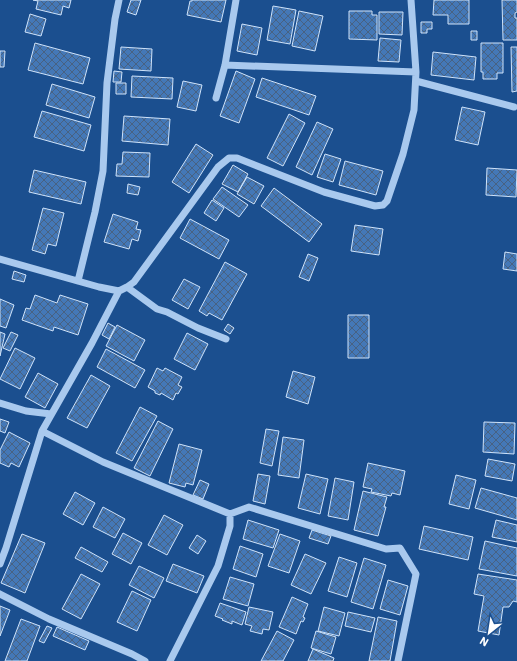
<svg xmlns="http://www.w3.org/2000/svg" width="517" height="661" viewBox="0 0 517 661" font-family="'IBM Plex Sans',sans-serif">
<defs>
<pattern id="building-cross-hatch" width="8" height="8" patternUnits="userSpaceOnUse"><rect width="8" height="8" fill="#4478b7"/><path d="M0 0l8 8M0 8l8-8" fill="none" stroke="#486282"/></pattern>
</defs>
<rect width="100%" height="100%" fill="#1b4f8f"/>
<!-- building -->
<path fill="url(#building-cross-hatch)" stroke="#cfe3fa" d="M33,0H71L69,8L63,6L61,15L36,9L38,1Z
M131,0H141L136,15L127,12Z
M192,0H226L221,22L187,15L190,1H192Z
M434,0H469V24H448V15H433Z
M502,0H517V12L515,13V18H517V40H503Z
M273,6L296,10L290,44L267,40Z
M299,11L323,16L315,51L292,46Z
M349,11H372V15H377V40L349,39Z
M379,12H403L402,35L379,34Z
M30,14L46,19L41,36L25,32Z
M421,22H432V29H427V33H421Z
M242,24L262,28L257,55L237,51Z
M471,31H477V40H471Z
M380,38L401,40L399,62L378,61Z
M35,43L90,58L83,84L28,70Z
M481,43H503V73H497V79H483V72H481Z
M121,47L152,49L151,71L119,69Z
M511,47H517V91L512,92Z
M0,51H5L4,67H0Z
M433,52L476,57L474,80L431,75Z
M114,71L122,72L121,82H113Z
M236,71L255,79L239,123L220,116Z
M132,76L173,78L172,99L131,97Z
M262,78L316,96L309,115L256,97Z
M183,81L202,85L196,111L177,107Z
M116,83H126V94H116Z
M52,84L95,97L89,118L46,105Z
M462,107L485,112L478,145L455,140Z
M42,111L91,125L84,151L34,137Z
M289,114L305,123L283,166L267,158Z
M124,116L170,119L168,145L122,141Z
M317,122L333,129L312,175L296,167Z
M196,144L213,155L189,193L172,182Z
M123,152L150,153L149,177L116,176L117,164H122Z
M325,154L341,159L333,182L317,177Z
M345,161L383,171L376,195L339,185Z
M233,165L248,174L238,192L222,184Z
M487,168L517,170L516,197L486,195Z
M34,170L86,182L81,204L29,192Z
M247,177L264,186L254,204L237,194Z
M128,184L140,187L138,195L127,193Z
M222,187L248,205L239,217L213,199Z
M274,188L322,224L309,242L261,206Z
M212,200L224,208L216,221L204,213Z
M43,208L64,213L56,246L48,244L45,254L32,250Z
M113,214L138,222L136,229L141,230L138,241L132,239L129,249L104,242Z
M190,219L229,240L219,259L180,238Z
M355,225L383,229L379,255L351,251Z
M505,252L517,254V271L503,269Z
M308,254L318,258L309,281L299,277Z
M225,262L247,274L222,320L209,313L207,316L199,311Z
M14,271L26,275L24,282L12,279Z
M184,279L200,287L188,309L172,300Z
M35,295L57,303L60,295L88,304L78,335L54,327L53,331L22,320L26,308L30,309Z
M0,299L14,305L6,328L0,326Z
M348,315H369V358H348Z
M108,323L115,327L109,339L102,335Z
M228,324L234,328L230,334L224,330Z
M117,325L145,340L134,361L106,346Z
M0,332L5,334L0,356Z
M11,332L18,335L10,351L3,348Z
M187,333L208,344L195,370L174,359Z
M15,348L35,358L20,389L0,379Z
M106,349L145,370L135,388L97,367Z
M157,368L163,371L165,368L182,377L178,385L182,387L178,394L176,393L173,400L161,393L160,395L155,393V391L148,387Z
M293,371L315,377L308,404L286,397Z
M38,373L58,384L45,408L25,397Z
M91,375L110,386L87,428L67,418Z
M140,407L157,416L132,461L116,453Z
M0,419L9,422L5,433L0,431Z
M158,421L173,429L150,476L134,468Z
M484,422L515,423L514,454L483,452Z
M266,429L279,431L272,466L260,463Z
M9,432L30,443L19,467L11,463L9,467L0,463V450Z
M283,437L304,440L299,478L278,475Z
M179,444L202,450L193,485L186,483L185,487L169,483Z
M488,459L515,464L512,481L485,476Z
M368,463L405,471L400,495L392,493L391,496L371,492L372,489L363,487Z
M258,474L270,476L265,504L253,501Z
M306,474L328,479L320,514L298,508Z
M456,475L476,480L469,509L449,504Z
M335,478L354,482L348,520L328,516Z
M200,480L209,484L203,499L193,495Z
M481,488L517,498V520L475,508Z
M363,491L387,497L384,507H386L378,536L354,530Z
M75,492L95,503L83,525L63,514Z
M103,507L125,519L115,538L93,527Z
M164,515L183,525L167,555L148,545Z
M248,520L279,530L273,548L243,539Z
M496,520L517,525V542L492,537Z
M424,526L473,537L468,560L419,549Z
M312,530L331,536L328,544L309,538Z
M123,533L142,543L131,564L112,554Z
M22,534L45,543L25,593L1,583Z
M280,534L300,541L289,573L268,566Z
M197,535L206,541L198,554L189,548Z
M485,541L517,548V576L479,569Z
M240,546L263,554L256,577L233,569Z
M81,547L108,562L102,572L75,558Z
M305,554L326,563L311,594L291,585Z
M339,557L357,563L347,597L328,591Z
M364,558L386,565L373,609L351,602Z
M173,564L204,576L197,593L166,581Z
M139,566L164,578L154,598L129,585Z
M81,574L100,584L81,619L62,609Z
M478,574L517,580V602L513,601L509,607H503L499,635L478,631L484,596L474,594Z
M230,577L254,584L248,606L223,599Z
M388,580L408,586L400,615L380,609Z
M132,591L151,600L137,631L117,622Z
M292,597L308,604L303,617L305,618L303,622L301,621L296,634L279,627Z
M220,603L246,612L242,625L232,621V624L222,620L223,619L215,616Z
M0,606L10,610L0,636Z
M249,607L273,612L269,630L263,629L262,634L250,631L252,626L245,624Z
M324,607L345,613L339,636L318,631Z
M348,612L375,618L371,632L345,626Z
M378,617L397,621L390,661H369Z
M21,619L40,626L27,661H5Z
M47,626L52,628L44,643L39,641Z
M57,627L89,641L85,650L53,636Z
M277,631L294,640L283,661H261Z
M316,631L336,637L331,654L311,648Z
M313,649L334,658L333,661H308Z"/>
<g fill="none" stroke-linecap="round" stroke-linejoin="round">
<!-- minor -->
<path stroke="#a9c9ee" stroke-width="7" d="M225,65L416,72
M416,81L514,107
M216,98L225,65L236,0
M0,259L99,287L119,291L92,343L42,431L6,548L0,564
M78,281L95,212L103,171L107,83L115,19L119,0
M127,287L157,309L167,312L198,328L226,339
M119,291L127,287L134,282L218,167L229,158H237L324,192L375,206L383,205L387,201L403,154L414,110L416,72L411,0
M0,403L26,411L51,414
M42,431L103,462L230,514L249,507L386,549L400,548L416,574L398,661
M0,594L49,619L132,654L145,661
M170,661L218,566L230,526V514"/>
</g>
<!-- north arrow -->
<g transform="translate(489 633) rotate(210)" stroke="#1b4f8f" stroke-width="3" paint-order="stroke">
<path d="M0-3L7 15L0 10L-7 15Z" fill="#ffffff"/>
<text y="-6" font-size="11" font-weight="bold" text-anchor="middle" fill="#ffffff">N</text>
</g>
</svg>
